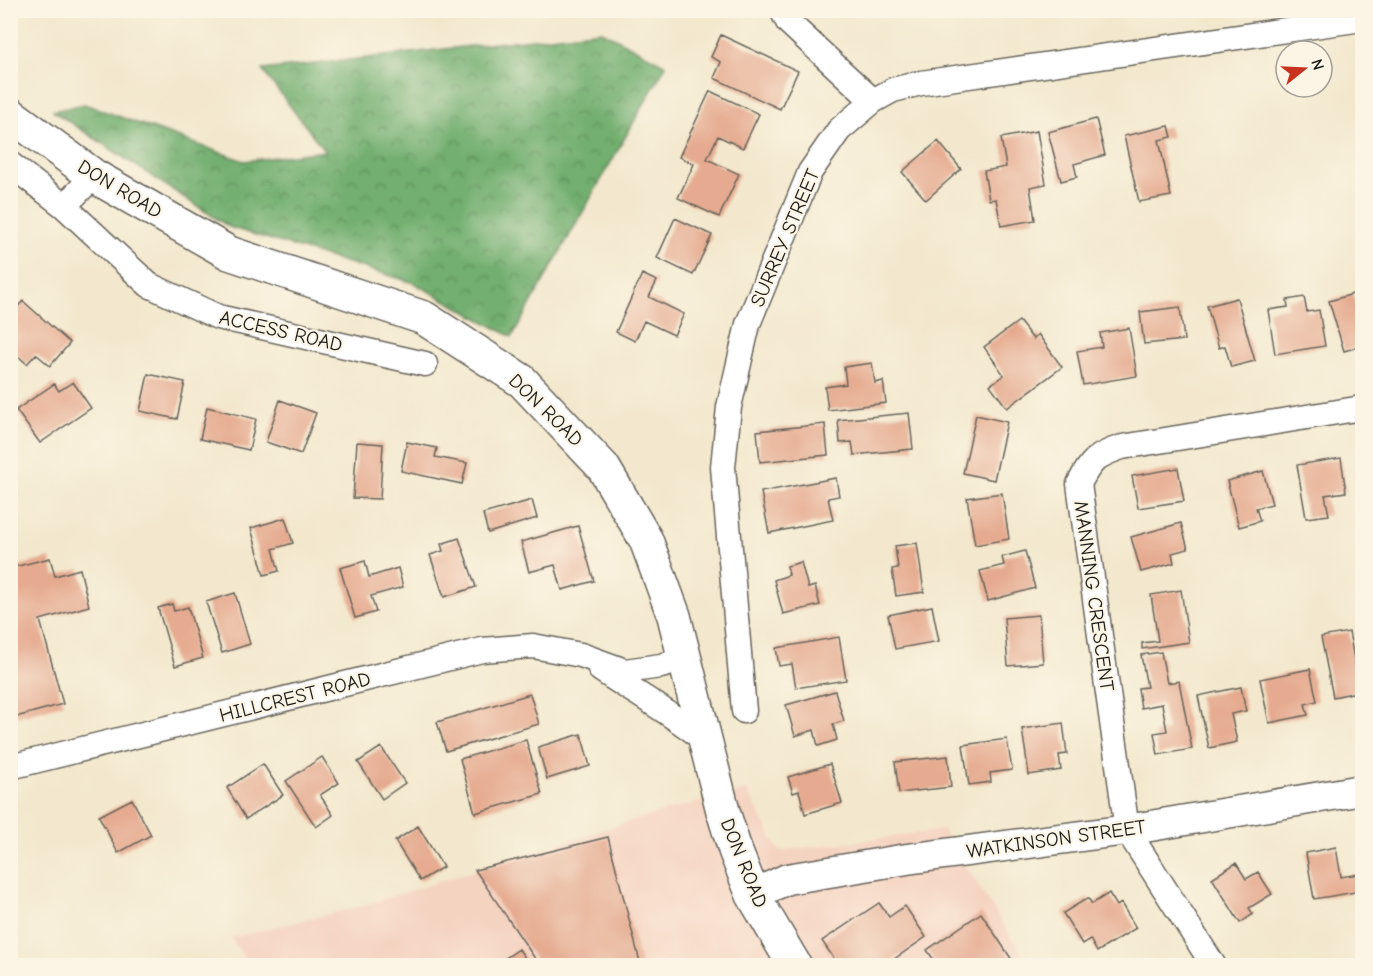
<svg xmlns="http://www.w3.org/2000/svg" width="1373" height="976" viewBox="0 0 1373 976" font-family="'Comic Neue',sans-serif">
<defs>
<pattern id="forest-crowns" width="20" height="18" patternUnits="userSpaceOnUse" patternTransform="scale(1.5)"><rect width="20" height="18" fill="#72af6f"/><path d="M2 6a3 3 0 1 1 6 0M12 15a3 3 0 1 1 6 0" fill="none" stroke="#5d8e5a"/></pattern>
</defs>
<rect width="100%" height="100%" fill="#fcf5e5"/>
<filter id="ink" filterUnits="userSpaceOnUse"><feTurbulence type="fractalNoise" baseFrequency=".0167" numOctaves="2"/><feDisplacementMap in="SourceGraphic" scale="12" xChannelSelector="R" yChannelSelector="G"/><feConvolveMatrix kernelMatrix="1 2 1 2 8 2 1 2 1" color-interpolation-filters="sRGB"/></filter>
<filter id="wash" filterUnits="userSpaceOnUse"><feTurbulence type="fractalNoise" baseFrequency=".008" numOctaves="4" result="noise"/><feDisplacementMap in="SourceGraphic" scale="24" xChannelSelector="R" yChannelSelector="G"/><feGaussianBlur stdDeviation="1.35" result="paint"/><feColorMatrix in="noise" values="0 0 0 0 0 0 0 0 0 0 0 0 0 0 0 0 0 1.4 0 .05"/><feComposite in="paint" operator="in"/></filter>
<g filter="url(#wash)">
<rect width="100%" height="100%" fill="#f3e8cd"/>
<!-- built -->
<path fill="#f5d3c1" d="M747,790L779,851L943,830L1029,965L249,966L231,938L362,906L654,814Z"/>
<!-- forest -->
<path fill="url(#forest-crowns)" stroke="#476646" stroke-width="1.5" d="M602,31L666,65L512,337L414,283L229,227L53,111L84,104L244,161L325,151L262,70Z"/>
<g id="blocks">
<!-- building -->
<path fill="#e5aa8f" d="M721,35L798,71L780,109L714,78L721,62L711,57Z
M710,91L759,114L743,148L718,136L707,159L739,174L719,217L678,198L694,164L679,157Z
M1096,119L1105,155L1074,164L1077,177L1061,181L1048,132Z
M1169,126L1172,137L1159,140L1171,196L1139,202L1124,136Z
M1037,131L1046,184L1030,187L1035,220L1001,226L996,199L989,200L984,171L1006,167L1001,138Z
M938,141L961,169L926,200L902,172Z
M675,218L712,235L693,275L657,258Z
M642,274L657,281L649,297L684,314L674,335L644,321L635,341L616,332Z
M1353,294L1358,312L1362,310V346L1344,351L1329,301Z
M1304,297L1307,312L1319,310L1325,346L1275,354L1268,310L1288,307L1287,300Z
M1237,298L1255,361L1231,367L1225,346L1219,348L1207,306Z
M23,301L70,343L50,366L36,354L27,364L10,349V315Z
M1180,307L1184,340L1144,344L1140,312Z
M1019,321L1033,339L1038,334L1062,367L1007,408L990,385L1004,375L984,347Z
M1129,328L1137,376L1083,385L1077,351L1102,347L1100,333Z
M872,363L875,383L883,381L886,403L828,410L825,387L846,384L844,367Z
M148,374L185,382L177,419L140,411Z
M73,382L91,408L40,443L16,410L54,384L59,391Z
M280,400L316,413L301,454L266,442Z
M207,407L256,419L249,450L200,439Z
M909,413L913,449L854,455L852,442L840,443L838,420Z
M976,415L1007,422L994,480L963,473Z
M825,424L828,455L760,462L757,431Z
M357,442L383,444L380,499L353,498Z
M407,442L437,448L435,457L467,463L462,484L401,471Z
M1341,458L1346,492L1325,495L1329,515L1306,518L1297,465Z
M1178,468L1184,501L1138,508L1132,476Z
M1263,471L1272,504L1256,508L1260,521L1239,527L1227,481Z
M836,478L839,496L828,498L833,520L769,533L761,492Z
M1002,493L1009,539L975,545L967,498Z
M532,500L537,518L488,533L483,514Z
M285,518L293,543L273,549L279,571L264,575L251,528Z
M1181,523L1188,549L1172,553L1174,563L1141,572L1131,537Z
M578,526L594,581L562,590L555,565L529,572L521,542Z
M459,538L476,587L444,597L430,555L443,551L441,544Z
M917,543L924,592L896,596L892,569L898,568L895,546Z
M1025,551L1035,588L988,601L980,571L1004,565L1002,557Z
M50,558L55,576L80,569L89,606L40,620L63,704L16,717L10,696V568Z
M365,561L369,577L398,568L403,587L371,596L376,612L355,618L340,568Z
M801,562L808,588L815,586L820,605L783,614L774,580L789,575L787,566Z
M1181,590L1189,642L1142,649V643L1158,641L1151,595Z
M235,593L250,644L222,653L206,602Z
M172,604L174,611L188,607L203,658L175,666L158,608Z
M932,606L939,641L895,649L888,615Z
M1039,615L1043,663L1008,666L1004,618Z
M1349,632L1355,664L1362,662V691L1333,697L1321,637Z
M839,637L846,680L796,688L792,664L779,666L776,648Z
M1161,652L1167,683L1179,681L1192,749L1158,755L1154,733L1167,731L1162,704L1141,708L1138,688L1147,687L1141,655Z
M1310,669L1317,701L1305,704L1308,715L1269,723L1260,679Z
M1241,687L1246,711L1231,714L1237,742L1209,748L1198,696Z
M835,691L844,721L833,724L837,740L818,746L814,730L795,736L786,705Z
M530,694L539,724L446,751L437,722Z
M1063,723L1067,754L1059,755L1061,770L1029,775L1022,729Z
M581,734L590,766L547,779L538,747Z
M1007,739L1012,770L990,773L991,782L969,785L963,745Z
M526,740L542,794L475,813L460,759Z
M381,747L405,783L382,799L358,762Z
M948,756L951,787L899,793L895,762Z
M322,757L339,783L320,795L333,815L316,827L286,781Z
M263,764L283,795L246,819L227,788Z
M830,764L842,803L805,814L799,791L793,793L788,777Z
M132,799L151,835L118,853L99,816Z
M418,826L443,867L420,881L395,841Z
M608,837L641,966H540L475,870Z
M1336,847L1341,877L1359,874L1362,891L1314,899L1306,853Z
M1236,863L1246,879L1258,872L1272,894L1249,908L1253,914L1240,923L1212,878Z
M1109,893L1117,906L1121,903L1136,928L1097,952L1090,939L1082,944L1063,913L1088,898L1092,904Z
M879,903L889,917L905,906L926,937L884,966H839L822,941Z
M981,913L1016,966H938L927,950Z
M519,949L530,966H494Z"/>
</g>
</g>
<g filter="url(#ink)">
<use href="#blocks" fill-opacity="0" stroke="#67635a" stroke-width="1.5"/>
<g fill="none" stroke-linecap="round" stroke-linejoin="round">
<defs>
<path id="minor" d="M782,10L788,22L873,101
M10,164L64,206L149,285L218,317L425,364
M64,206L94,176
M600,669C635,693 673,714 706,741
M744,711L723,467L729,407L748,324L810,172L839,130L873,101L893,90L921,83L1362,19
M10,767L482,650L533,646L581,655L625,671L661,666L686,659
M1214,966L1127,830L1079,484C1091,460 1097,455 1122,447L1362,408"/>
<path id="tertiary" d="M753,895L787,879L907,859L1127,830L1362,790"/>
<path id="secondary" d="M10,114L94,176L229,253L424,318L522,381L603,467L646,540L674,616L723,811L735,850L753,895L795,966"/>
</defs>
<!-- minor casing -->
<use href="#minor" stroke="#67635a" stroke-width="27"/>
<!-- tertiary casing -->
<use href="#tertiary" stroke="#67635a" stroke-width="33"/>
<!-- secondary casing -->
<use href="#secondary" stroke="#67635a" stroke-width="36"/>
<!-- minor -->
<use href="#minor" stroke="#fff" stroke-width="24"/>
<!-- tertiary -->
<use href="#tertiary" stroke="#fff" stroke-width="30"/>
<!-- secondary -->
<use href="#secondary" stroke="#fff" stroke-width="33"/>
</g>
</g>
<g text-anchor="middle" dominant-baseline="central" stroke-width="4.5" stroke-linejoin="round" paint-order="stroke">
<!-- street labels -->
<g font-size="20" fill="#1c1c1c" stroke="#fcf5e5">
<text transform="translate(120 189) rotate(31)">DON ROAD</text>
<text transform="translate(785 238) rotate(-67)">SURREY STREET</text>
<text transform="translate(281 331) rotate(13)">ACCESS ROAD</text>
<text transform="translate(546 410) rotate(44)">DON ROAD</text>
<text transform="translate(1094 596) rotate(82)">MANNING CRESCENT</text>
<text transform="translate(295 697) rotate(-14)">HILLCREST ROAD</text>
<text transform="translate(1056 839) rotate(-8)">WATKINSON STREET</text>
<text transform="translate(744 863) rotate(68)">DON ROAD</text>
</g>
</g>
<!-- margin -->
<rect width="1373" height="976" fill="none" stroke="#fcf5e5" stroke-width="36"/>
<!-- north arrow -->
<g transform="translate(1304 69) rotate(72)"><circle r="28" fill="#fcf5e5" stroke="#a29e95" stroke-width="1.5"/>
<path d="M0-4.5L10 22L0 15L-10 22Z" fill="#c8321e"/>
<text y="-9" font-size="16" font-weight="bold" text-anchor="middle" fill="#1c1c1c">N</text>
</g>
</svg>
